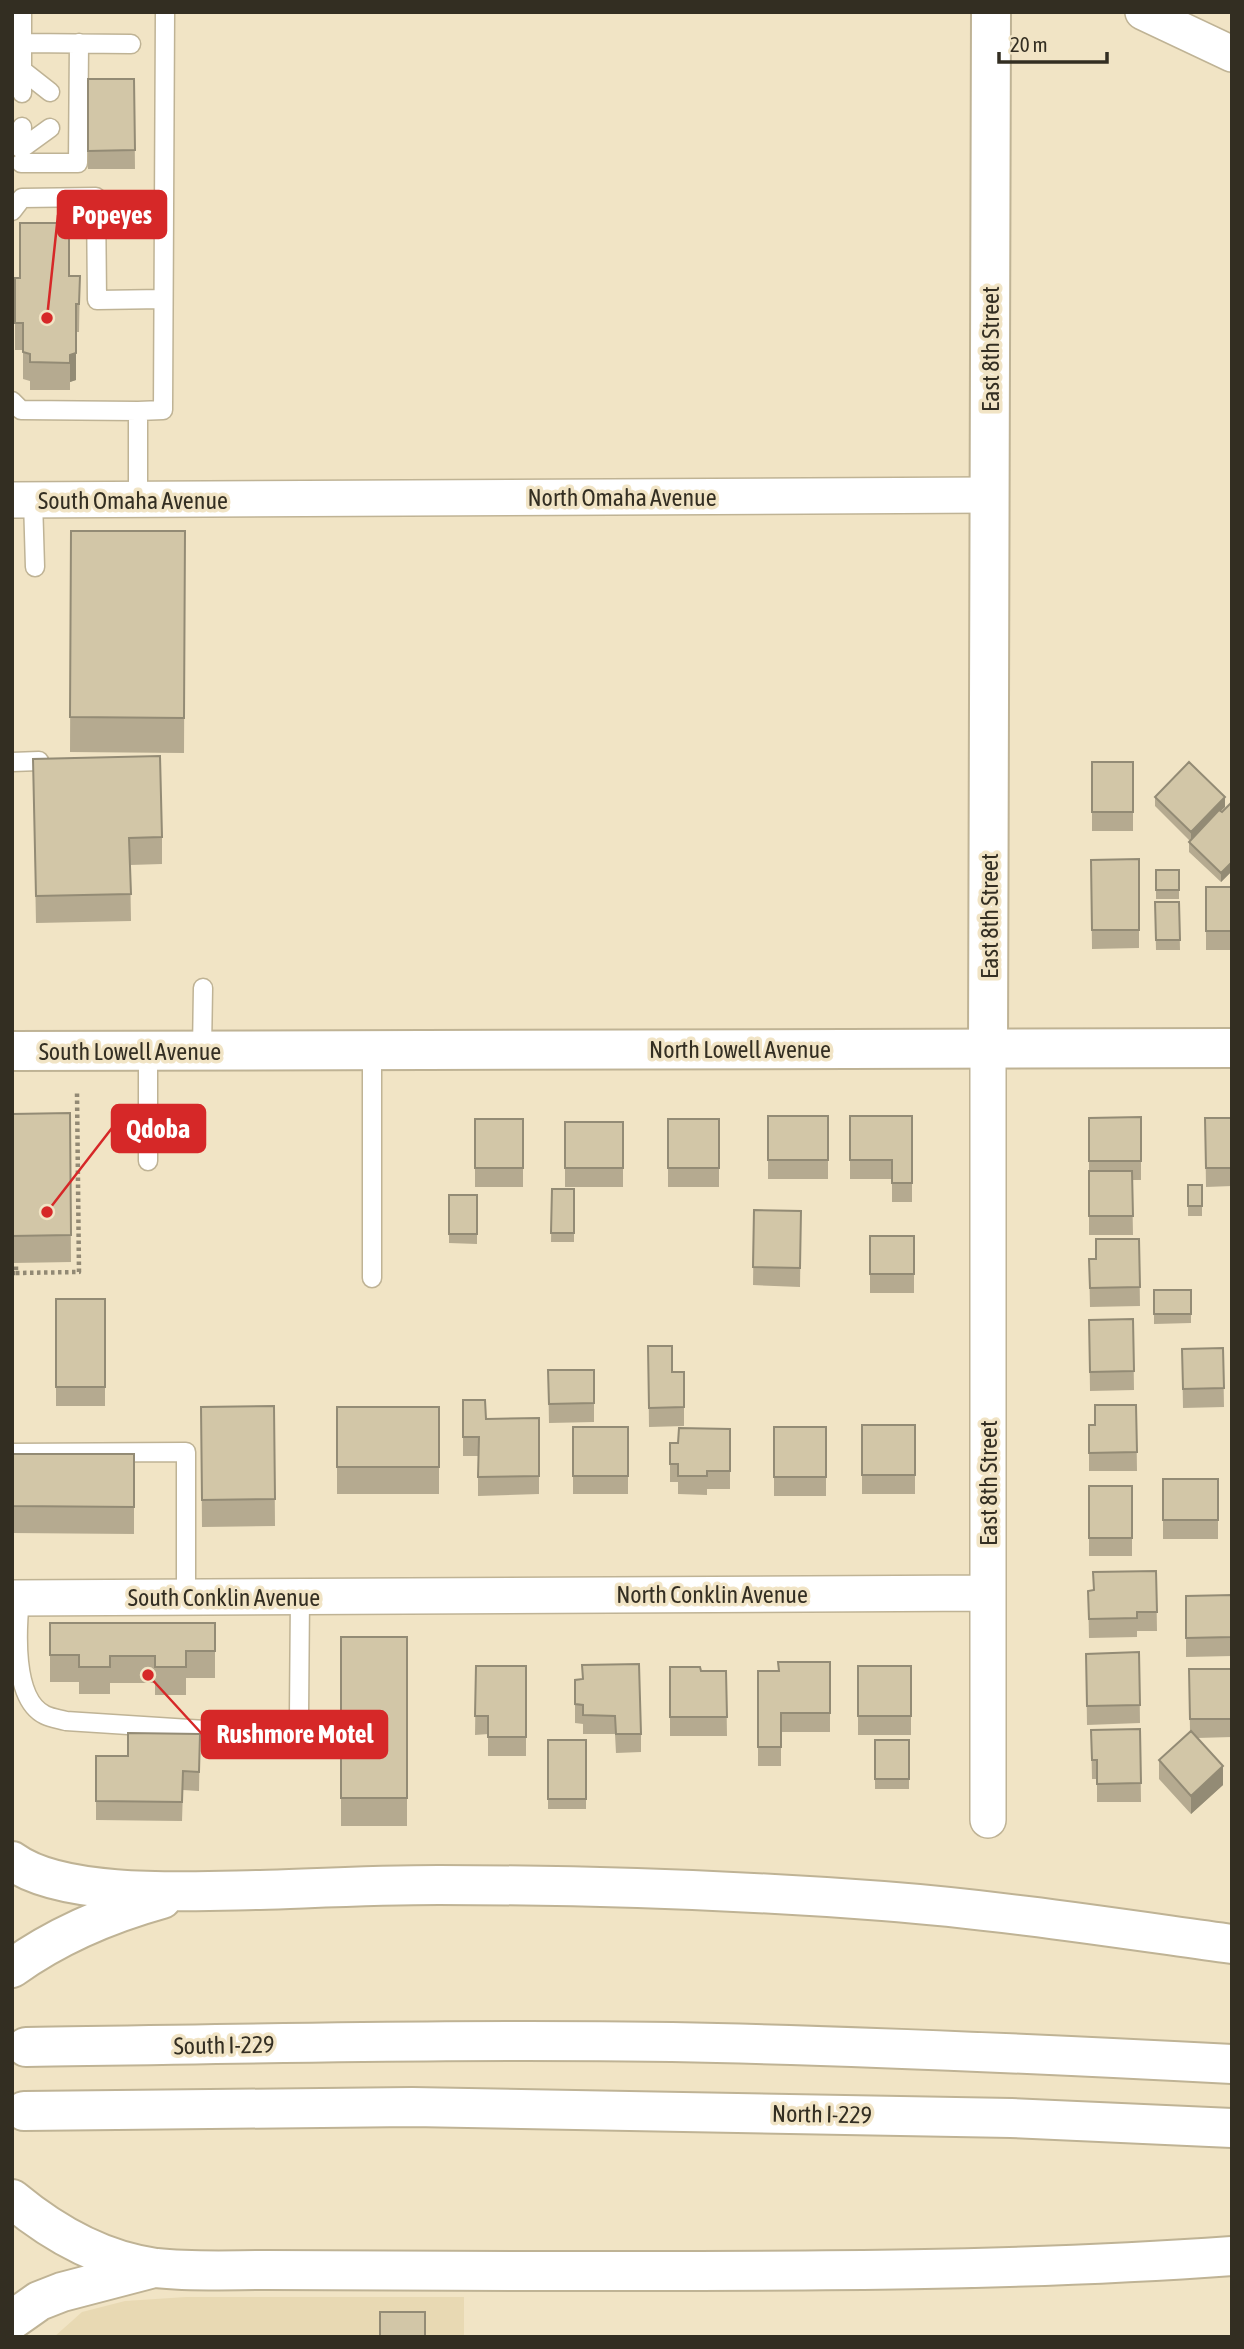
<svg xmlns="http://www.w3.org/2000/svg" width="1244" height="2349" viewBox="0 0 1244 2349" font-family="'Asap Condensed',sans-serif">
<rect width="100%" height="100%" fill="#f1e4c5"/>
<!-- built -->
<path fill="#e8d9b3" d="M186,2297H464V2337H54L82,2312L125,2301Z"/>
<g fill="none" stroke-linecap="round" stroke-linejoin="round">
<defs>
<path id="service" d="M22,12V70L50,92
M22,43L131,44
M15,75L22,70V93
M22,127L21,149L50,128
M21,163H78L79,43
M12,211L22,198L96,197L97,300L163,299
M12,401L21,410L138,411
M33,500L35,567
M138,500V411L163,410L165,12
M12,762L39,761
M202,1050L203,988
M148,1161V1051
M372,1278V1050
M12,1453L186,1452V1597
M20,1598C17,1628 12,1699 45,1715C51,1718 59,1719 66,1721L267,1734L286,1729L299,1715L300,1596"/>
<path id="minor" d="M1143,12L1232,54
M12,500L990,495
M12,1598L988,1593
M988,1820V1048"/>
<path id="tertiary" d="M988,1048L991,12
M12,1051L1232,1048"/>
<path id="motorway" d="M12,1861C64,1899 195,1891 260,1890C319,1888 379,1885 439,1885C587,1885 735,1890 883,1901C1000,1910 1116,1928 1232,1944
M12,1968C58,1935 108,1914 162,1899
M26,2047C256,2044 487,2038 717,2043C889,2047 1060,2055 1232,2064
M24,2111L412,2107L1011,2118L1232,2128
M12,2199C53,2233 103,2261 156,2268C193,2272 231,2270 268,2270C353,2271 438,2271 523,2271C760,2271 996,2273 1232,2256
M12,2320L39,2301L62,2292L150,2269"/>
</defs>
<!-- service casing -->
<use href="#service" stroke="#bfb395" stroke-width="21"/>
<!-- minor casing -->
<use href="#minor" stroke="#bfb395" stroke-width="38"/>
<!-- tertiary casing -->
<use href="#tertiary" stroke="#bfb395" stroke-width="42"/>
<!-- motorway casing -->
<use href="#motorway" stroke="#bfb395" stroke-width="42"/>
<!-- path -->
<path stroke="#928974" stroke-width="4.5" stroke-dasharray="3.5 3.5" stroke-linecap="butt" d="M12,1273H16V1263
M16,1273L79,1272L77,1093"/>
<!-- service -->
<use href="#service" stroke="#fff" stroke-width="18"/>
<!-- minor -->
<use href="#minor" stroke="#fff" stroke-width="35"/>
<!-- tertiary -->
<use href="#tertiary" stroke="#fff" stroke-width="38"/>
<!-- motorway -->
<use href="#motorway" stroke="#fff" stroke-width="38"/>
</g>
<!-- wall -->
<path fill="#b5aa90" d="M88,79H134L135,169H88Z
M69,276H80L79,332H76V380L70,382V390H30V381L23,379V350H15V278Z
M71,531H185L184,753L70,752Z
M33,759L162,837V864L130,865L131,921L36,923Z
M1092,762H1133V831H1092Z
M1155,797L1225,807L1220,811L1222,812L1232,802V871L1221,882L1189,852V842L1190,841L1155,806Z
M1139,859V948L1092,949L1091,860Z
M1156,870H1179V899H1156Z
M1206,887H1232V950H1206Z
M1155,902H1179L1180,950H1156Z
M70,1113L71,1262L12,1263V1114Z
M768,1116H828V1179H768Z
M850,1116H912V1202H892V1179H850Z
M1141,1117V1180H1132L1133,1235H1089V1118Z
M1205,1118H1232V1186L1206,1187Z
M475,1119H523V1187H475Z
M668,1119H719V1187H668Z
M565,1122H623V1187H565Z
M1188,1185H1202V1216H1188Z
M552,1189H574V1242H551Z
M449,1195H477V1244L449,1243Z
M754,1210L801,1211L800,1287L753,1285Z
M870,1236H914V1293H870Z
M1139,1239L1140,1306L1090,1307L1089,1259H1096Z
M1154,1290H1191V1323L1154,1324Z
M56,1299H105V1406H56Z
M1133,1319L1134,1390L1090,1391L1089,1320Z
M648,1346L672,1372H684V1426L649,1427Z
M1223,1348L1224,1407L1183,1408L1182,1349Z
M548,1370H594V1422L549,1423Z
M463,1400L486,1419L539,1418V1494L478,1496V1456H463Z
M1136,1405L1137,1471H1089V1425H1095Z
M274,1406L275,1526L202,1527L201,1407Z
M337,1407H439V1494H337Z
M862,1425H915V1494H862Z
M573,1427H628V1494H573Z
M774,1427H826V1496H774Z
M730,1429V1489H707V1495L678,1494V1482H670V1443H678Z
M12,1454H134V1534L12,1533Z
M1163,1479H1218V1539H1163Z
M1089,1486H1132V1556H1089Z
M1156,1571L1157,1631H1137V1637L1089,1638L1088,1591L1093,1590V1572Z
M1232,1595V1656L1186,1657V1596Z
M50,1623H215V1678H186V1695H155V1683H110V1694H79V1682H50Z
M341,1637H407V1826H341Z
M1139,1652L1140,1723L1087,1725L1086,1654Z
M778,1662H830V1732H781V1766H758V1671H778Z
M582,1665L641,1734V1752L616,1753L615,1734H583V1724L575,1723V1680L582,1679Z
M476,1666H526V1756H488V1734L475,1735Z
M858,1666H911V1735H858Z
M670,1667L701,1671H726L727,1736H670Z
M1189,1669H1232V1737L1197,1738L1223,1785L1191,1814L1159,1779V1760L1190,1732Z
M1140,1729L1141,1802H1097V1779H1092L1091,1730Z
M200,1734L199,1791L183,1790L182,1821L96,1820V1756H128Z
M548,1740H586V1809H548Z
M875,1740H909V1789H875Z"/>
<!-- shaded-wall -->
<path fill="#938b75" d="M76,353V380L70,382V355Z
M1225,797V807L1191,841V832Z
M1232,862V871L1221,882V873Z
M1223,1766V1785L1191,1814V1796Z"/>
<!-- building -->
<path fill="#d2c6a7" stroke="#938b75" stroke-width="2" d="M88,79H134L135,150L88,151Z
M20,223H69V276H80L79,304H76V353L70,355V363L30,362V354L23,352V323H15V278H20Z
M71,531H185L184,718L70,717Z
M160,756L162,837L129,838L131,894L36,896L33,759Z
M1092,762H1133V812H1092Z
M1189,762L1225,797L1191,832L1155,797Z
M1232,802V862L1221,873L1189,842L1219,810L1222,812Z
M1139,859V930H1092L1091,860Z
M1156,870H1179V890H1156Z
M1206,887H1232V931H1206Z
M1155,902H1179L1180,940H1156Z
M70,1113L71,1235L12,1236V1114Z
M768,1116H828V1160H768Z
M850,1116H912V1183H892V1160H850Z
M1141,1117V1161H1089V1118Z
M1205,1118H1232V1168H1206Z
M475,1119H523V1168H475Z
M668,1119H719V1168H668Z
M565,1122H623V1168H565Z
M1089,1171H1132L1133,1216H1089Z
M1188,1185H1202V1206H1188Z
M552,1189H574V1233H551Z
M449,1195H477V1234H449Z
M754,1210L801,1211L800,1268L753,1267Z
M870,1236H914V1274H870Z
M1096,1239H1139L1140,1287L1090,1288L1089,1259H1096Z
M1154,1290H1191V1314H1154Z
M56,1299H105V1387H56Z
M1133,1319L1134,1371L1090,1372L1089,1320Z
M648,1346H672V1372H684V1407L649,1408Z
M1223,1348L1224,1388L1183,1389L1182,1349Z
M548,1370H594V1403L549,1404Z
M463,1400H485L486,1419L539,1418V1476L478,1477L479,1437H463Z
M1095,1405H1136L1137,1452L1089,1453V1425H1095Z
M274,1406L275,1499L202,1500L201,1407Z
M337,1407H439V1467H337Z
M862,1425H915V1475H862Z
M573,1427H628V1476H573Z
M774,1427H826V1477H774Z
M679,1428L730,1429V1471H707V1476H678V1464H670V1443H678Z
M12,1454H134V1507L12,1506Z
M1163,1479H1218V1520H1163Z
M1089,1486H1132V1538H1089Z
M1156,1571L1157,1612H1137V1618L1089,1619L1088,1591L1094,1590L1093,1572Z
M1232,1595V1637L1186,1638V1596Z
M50,1623H215V1651H186V1667H155V1656H110V1667H79V1655H50Z
M341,1637H407V1798H341Z
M1139,1652L1140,1705L1087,1706L1086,1654Z
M778,1662H830V1713H781V1747H758V1671H779Z
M639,1664L641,1734H616L615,1716L583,1715V1705L575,1704V1680L583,1679L582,1665Z
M476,1666H526V1737H488V1716H475Z
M858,1666H911V1716H858Z
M670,1667H700L701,1671H726L727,1717H670Z
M1189,1669H1232V1719H1190Z
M1140,1729L1141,1783L1097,1784V1760H1092L1091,1730Z
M1191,1731L1223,1766L1191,1796L1159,1760Z
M128,1733L200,1734L199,1772L183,1771L182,1802L96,1801V1756H128Z
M548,1740H586V1799H548Z
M875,1740H909V1779H875Z
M380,2312H425V2337H380Z"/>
<g text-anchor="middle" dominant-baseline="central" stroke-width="7" stroke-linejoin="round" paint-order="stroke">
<!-- street labels -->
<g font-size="24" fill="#332e22" stroke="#f1e4c5">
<text transform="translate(990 349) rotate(-90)">East 8th Street</text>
<text x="622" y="497">North Omaha Avenue</text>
<text x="133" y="500">South Omaha Avenue</text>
<text transform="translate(989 916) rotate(-90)">East 8th Street</text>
<text x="740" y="1049">North Lowell Avenue</text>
<text x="130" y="1051">South Lowell Avenue</text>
<text transform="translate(988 1483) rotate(-90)">East 8th Street</text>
<text x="712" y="1594">North Conklin Avenue</text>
<text x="224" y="1597">South Conklin Avenue</text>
<text transform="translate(224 2045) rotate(-1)">South I-229</text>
<text transform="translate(822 2114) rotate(1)">North I-229</text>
</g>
</g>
<!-- callouts -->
<path fill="none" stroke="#d62828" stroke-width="2.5" d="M47 318L58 215M47 1212L112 1128M148 1675L202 1734"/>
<g fill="#d62828" stroke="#f1e4c5" stroke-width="2.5">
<circle cx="47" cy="318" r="7"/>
<circle cx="47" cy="1212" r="7"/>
<circle cx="148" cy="1675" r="7"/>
</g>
<g fill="#d62828" stroke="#d62828" stroke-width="2.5">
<rect x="58" y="191" width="108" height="47" rx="7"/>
<rect x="112" y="1105" width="93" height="47" rx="7"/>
<rect x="202" y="1711" width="185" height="47" rx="7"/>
</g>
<g font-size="26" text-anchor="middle" font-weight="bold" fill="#fff">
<text x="112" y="224">Popeyes</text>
<text x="158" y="1138">Qdoba</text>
<text x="295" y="1743">Rushmore Motel</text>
</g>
<!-- border -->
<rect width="1244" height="2349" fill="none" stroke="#332e22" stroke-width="28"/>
<!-- scale -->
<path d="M999 52v10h108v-10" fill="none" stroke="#332e22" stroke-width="3.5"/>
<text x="1010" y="52" font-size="21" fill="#332e22" stroke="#f1e4c5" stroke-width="5" paint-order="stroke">20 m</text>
</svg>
